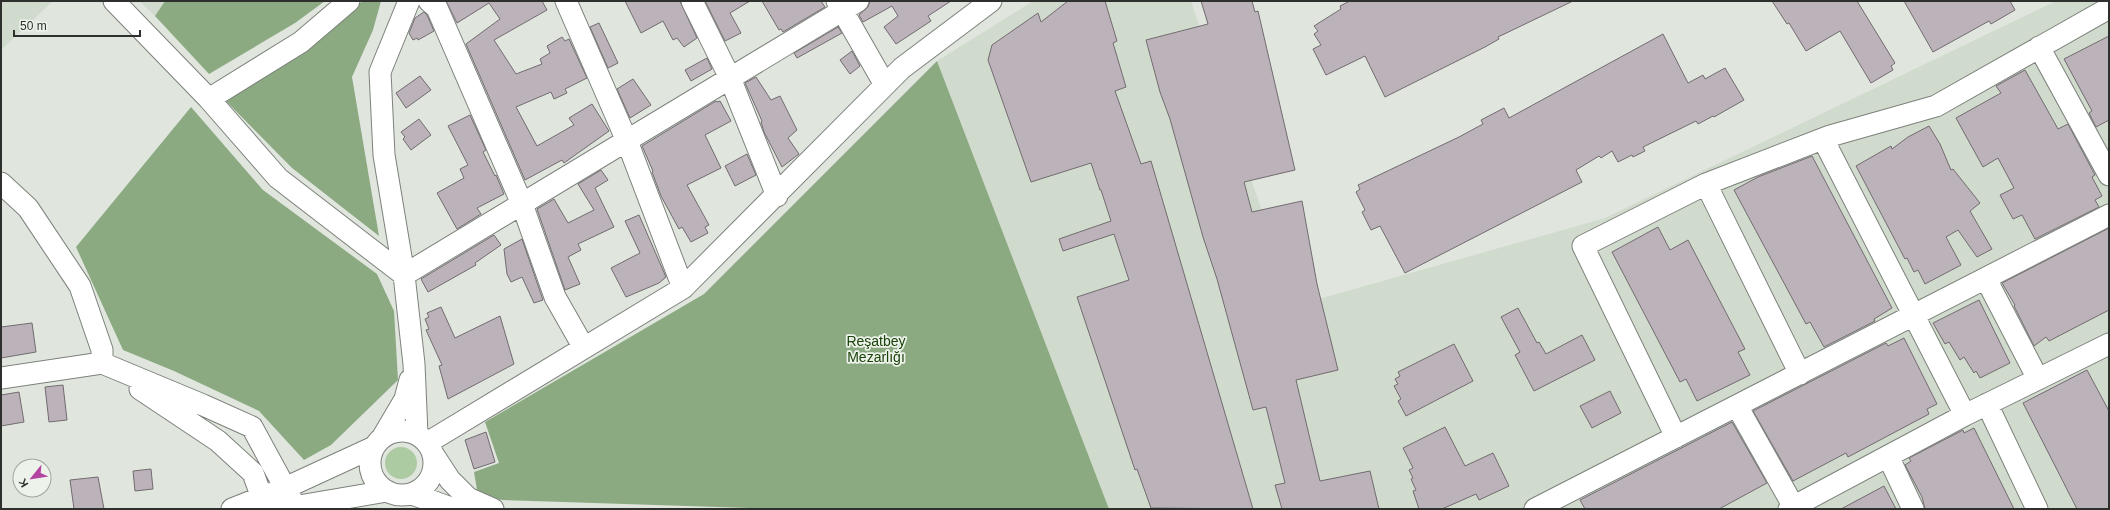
<svg xmlns="http://www.w3.org/2000/svg" width="2110" height="510" viewBox="0 0 2110 510" font-family="Arial,sans-serif">
<rect width="100%" height="100%" fill="#e0e6de"/>
<!-- built -->
<path fill="#d1dbcd" d="M1,1H53L1,50Z
M139,1H165L155,16Z
M1033,1H1191L1294,306L1605,218L2056,1H2109V509H1109L937,61Z"/>
<!-- green -->
<path fill="#adcba3" d="M385 463a16 16 0 1 1 32 0a16 16 0 1 1-32 0Z"/>
<!-- forest -->
<path fill="#8caa82" d="M165,1H325L295,23L209,74L155,16Z
M363,1H381L373,30L352,77L379,236L292,168L223,98L310,40Z
M937,61L1109,509H780L503,500L478,496L474,472L499,463L485,422L704,294Z
M191,107L263,190L377,274L394,311L398,380L331,445L304,460L259,411L174,371L123,350L76,247Z"/>
<!-- building -->
<path fill="#bbb3b9" stroke="#726b70" d="M446,1H542L547,10L494,40L516,74L542,64L540,59L550,53L547,46L562,37L565,41L569,39L587,78L565,89L567,93L554,99L551,92L516,107L537,146L574,125L569,118L592,104L609,131L564,163L562,160L525,180L466,44L500,19L489,3L457,23Z
M625,1H680L697,38L684,47L677,38L673,40L663,21L641,33Z
M705,1H750L730,13L741,33L725,41Z
M762,1H821L825,7L783,32L781,29L779,30Z
M870,1H951L928,16L931,21L896,44L884,27L898,16L892,6L863,22L859,15L868,7Z
M1068,1H1105L1117,41L1113,43L1126,87L1115,91L1141,164L1151,161L1253,509L1151,508L1137,469L1135,470L1077,297L1129,280L1114,234L1063,251L1059,239L1111,221L1101,190H1100L1091,163L1031,182L988,60L992,45L1038,13L1041,22Z
M1201,1H1252L1255,12L1258,11L1295,170L1244,182L1252,212L1302,201L1317,284L1338,370L1296,380L1320,481L1370,471L1379,509H1282L1275,485L1285,483L1266,407L1253,410L1217,279L1203,237L1170,119L1160,92L1146,40L1208,24Z
M1350,1H1573L1498,37L1499,39L1485,47L1385,97L1365,56L1326,75L1313,49L1321,45L1314,34L1318,31L1314,26L1341,9L1340,6Z
M1772,1H1857L1895,63L1891,66L1893,70L1871,83L1840,31L1806,51L1789,23L1787,24Z
M1904,1H2010L2015,10L1991,24L1989,21L1933,52Z
M424,12L427,15L434,31L418,40L417,38L413,40L409,33L415,18Z
M599,23L618,63L608,68L590,27Z
M838,27L842,33L797,58L794,53Z
M1663,34L1688,83L1703,75L1705,79L1725,68L1744,100L1714,117L1713,116L1698,124L1696,121L1643,147L1645,151L1633,157L1632,155L1618,162L1612,151L1601,158L1599,156L1576,170L1582,182L1405,273L1380,226L1371,230L1362,212L1365,210L1356,192L1360,189L1358,185L1459,137L1483,124L1481,120L1504,108L1509,118Z
M2109,36V120L2096,127L2089,113L2092,111L2064,59Z
M852,51L860,66L850,74L840,60Z
M707,58L712,69L691,81L685,70Z
M2025,70L2058,129L2068,124L2095,175L2092,177L2102,196L2095,200L2099,207L2035,239L2022,215L2013,219L2000,195L2014,188L1998,158L1983,167L1956,118L2001,93L1996,86Z
M420,76L431,90L406,108L396,93Z
M756,77L771,100L780,96L797,130L788,138L799,154L782,167L764,132L761,122L762,121L745,83Z
M633,79L651,105L630,118L617,89Z
M716,101L717,102L720,101L731,121L705,135L721,168L687,185L709,225L705,227L708,233L691,242L682,227L679,229L661,196L652,172L653,171L642,146Z
M470,115L486,150L483,152L495,176L496,175L504,194L477,208L481,214L457,229L437,193L464,178L460,169L468,165L448,126Z
M419,119L431,135L411,150L403,139L405,137L401,132Z
M1929,126L1940,144L1951,170L1953,169L1980,203L1970,211L1992,249L1977,257L1958,230L1946,237L1961,265L1925,284L1918,270L1914,272L1907,258L1905,259L1856,166L1891,146L1892,149L1908,137Z
M747,154L756,175L735,186L725,166Z
M1812,156L1892,308L1874,319L1875,321L1824,347L1810,322L1806,324L1734,190L1758,177Z
M601,170L608,180L595,188L614,227L578,244L581,250L568,257L580,284L565,290L537,209L554,199L568,223L594,210L578,184Z
M639,215L666,277L659,283L626,297L611,268L640,253L625,221Z
M1658,227L1670,250L1688,240L1745,349L1738,352L1750,375L1697,401L1686,379L1680,382L1612,252Z
M2109,228V310L2049,341L2046,337L2034,346L2014,306L2015,305L2002,283Z
M494,235L501,245L475,263L476,265L428,292L421,279Z
M522,239L543,300L534,303L522,277L511,282L507,274L504,249Z
M1979,300L2010,363L1980,378L1976,371L1974,373L1964,357L1960,360L1949,342L1945,344L1933,323Z
M441,307L455,338L500,316L514,364L448,399L439,366L442,365L426,330L429,329L425,319L429,317L427,313Z
M1518,308L1537,343L1539,342L1546,354L1582,335L1595,360L1534,391L1515,355L1520,352L1501,317Z
M32,323L36,352L1,358V327Z
M1904,338L1937,404L1927,409L1929,414L1848,457L1846,453L1793,481L1753,411L1886,343L1888,346Z
M1454,344L1473,381L1406,416L1398,401L1401,399L1394,386L1398,384L1395,379L1400,376L1398,372Z
M2087,370L2109,411V509H2077L2023,403Z
M63,385L67,420L49,422L45,387Z
M1610,391L1621,413L1592,428L1580,406Z
M19,392L24,422L1,426V395Z
M1732,422L1767,483L1719,509H1585L1580,500Z
M1445,427L1465,466L1493,453L1509,486L1479,500L1476,494L1442,509H1419L1413,491L1416,490L1411,479L1413,478L1409,470L1413,468L1403,448Z
M1974,428L2014,509H1925L1922,497L1905,465L1911,461L1909,458L1963,430L1964,433Z
M486,432L495,462L474,469L465,440Z
M151,469L153,489L135,491L133,471Z
M98,477L104,509H74L70,480Z
M1884,486L1896,509H1841Z"/>
<g fill="none" stroke-linecap="round" stroke-linejoin="round">
<defs>
<path id="minor" d="M114,1L209,99L278,178L404,275L858,1
M409,1L380,72L384,155L404,275L414,364L417,434
M429,1L437,8L522,204L555,297L584,348
M566,1L627,141L683,288
M692,1L730,78L777,196
M837,1L885,85
M2039,47L2109,175
M209,99L301,42L349,1
M1823,139L1965,415
M1,183L28,208L80,286L102,350V363
M1706,184L1800,374
M1986,279L2038,379
M1,378L102,363L203,405L252,427L295,506
M140,389L218,441L253,473L266,509
M1987,404L2037,509
M1737,406L1795,509
M370 463a32 32 0 1 1 64 0a32 32 0 1 1-64 0Z
M1676,437L1583,246L1706,184L1830,136L1936,106L2109,8
M382,438L405,399L410,380
M427,443L683,288L902,68L991,1
M433,454L450,480L468,498L493,509
M1888,456L1913,509
M412,494L451,508L465,509
M232,509L285,488L374,447
M281,509L387,491
M1535,509L2109,215
M1789,509L1965,415L2109,344"/>
</defs>
<!-- minor casing -->
<use href="#minor" stroke="#7c827b" stroke-width="23"/>
<!-- minor -->
<use href="#minor" stroke="#fff" stroke-width="21"/>
</g>
<g text-anchor="middle" dominant-baseline="central" stroke-width="3.5" stroke-linejoin="round" paint-order="stroke">
<!-- park labels -->
<g font-size="14" fill="#194108" stroke="#edf3eb">
<text x="876" y="341">Reşatbey<tspan x="876" dy="16">Mezarlığı</tspan></text>
</g>
</g>
<!-- border -->
<rect width="2110" height="510" fill="none" stroke="#2e302d" stroke-width="4"/>
<!-- north arrow -->
<g transform="translate(32 478) rotate(240)"><circle r="19" fill="#edf3eb" stroke="#a1a59f"/>
<path d="M0-3L7 15L0 10L-7 15Z" fill="#b344a1"/>
<text y="-6" font-size="11" font-weight="bold" text-anchor="middle" fill="#2e302d">K</text>
</g>
<!-- scale -->
<path d="M14 30v6h126v-6" fill="none" stroke="#2e302d" stroke-width="2"/>
<text x="20" y="30" font-size="12" fill="#2e302d" stroke="#edf3eb" stroke-width="3" paint-order="stroke">50 m</text>
</svg>
